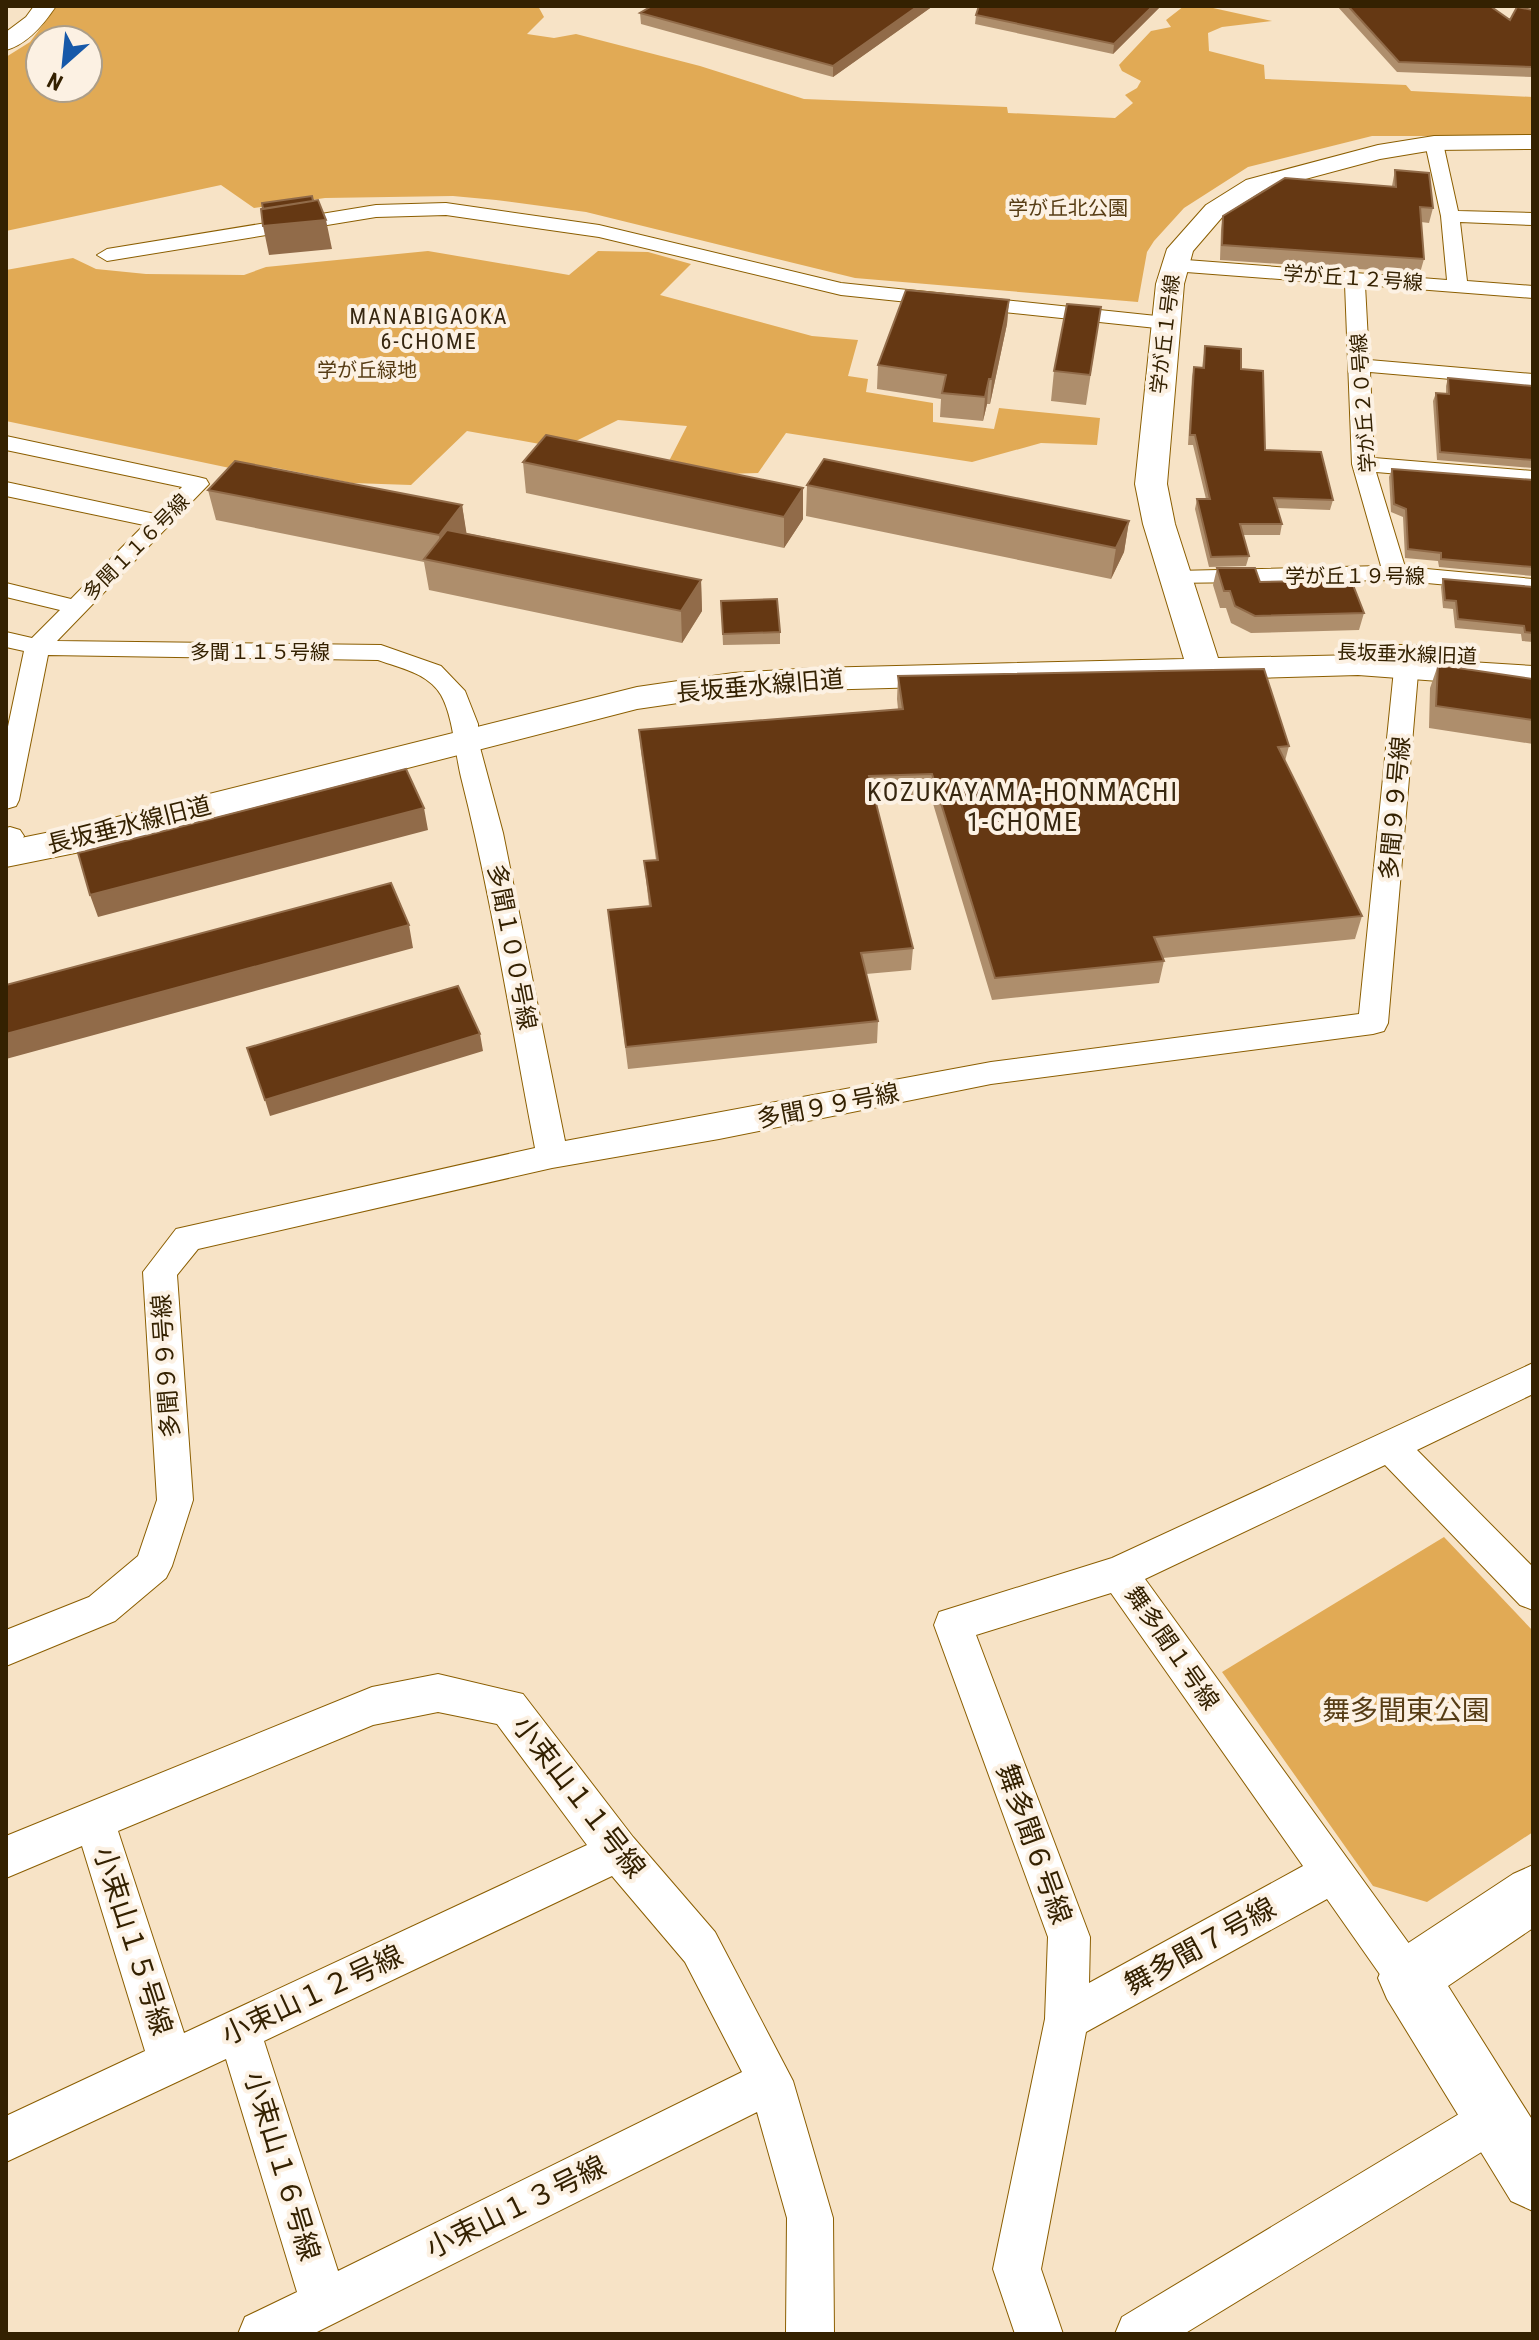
<svg xmlns="http://www.w3.org/2000/svg" width="1539" height="2340" viewBox="0 0 1539 2340" font-family="'Roboto Condensed','Noto Sans JP',sans-serif">
<rect width="100%" height="100%" fill="#f7e3c6"/>
<!-- green -->
<path fill="#e1aa55" fill-rule="evenodd" d="M57,6H538L544,17L527,34L554,38L576,34L700,66L804,99L1007,107L1008,113L1115,118L1133,103L1125,95L1137,88L1141,81L1122,71L1119,65L1151,31L1171,27L1166,20L1184,6H1204L1272,21L1222,27L1208,33L1209,51L1264,65L1265,79L1406,85L1411,91L1533,97V136H1372L1248,167L1184,208L1154,241L1147,252L1138,302L855,278L586,212L496,200L453,196L325,198L254,208L221,185L6,231V57L30,42ZM40,40H88V88H40Z
M428,251L569,275L598,251L648,252L691,264L660,295L812,336L858,340L848,376L868,379L866,392L933,403V422L994,429L999,408L1100,418L1097,445L1041,443L972,462L786,433L758,473L725,474L668,463L687,426L618,420L562,448L467,431L411,485L352,483L272,467L258,474L6,421V270L73,258L96,269L146,274L244,275L266,267Z
M1444,1537L1533,1631V1832L1427,1902L1373,1886L1222,1672Z"/>
<g fill="none" stroke-linecap="round" stroke-linejoin="round">
<defs>
<path id="street" d="M1434,138L1443,143L1458,211L1533,213V225L1460,222L1467,281L1533,286V298L1365,285L1369,360L1533,374V386L1370,372L1374,458L1533,471V485L1376,472L1405,567L1533,579V593L1395,580L1168,583L1164,578L1168,573L1176,571L1381,566L1352,464L1345,284L1173,271L1163,265L1173,259L1447,280L1441,216L1425,143Z
M446,203L599,225L841,283L1166,317L1176,323L1166,329L841,295L599,237L446,215L376,217L107,261L97,255L107,249L376,205Z
M6,436L198,477L206,479L209,484L57,641L381,645L441,666L465,691L478,724V740L503,833L565,1141L991,1062L1359,1014L1396,650L1399,645H1417L1420,650L1388,1023L1384,1031L1373,1034L991,1084L719,1139L552,1168L198,1249L177,1275L193,1500L172,1566L166,1578L115,1621L6,1666V1630L89,1597L138,1556L157,1500L143,1272L176,1229L535,1148C511,1024 492,899 461,777C455,752 453,716 441,695C428,673 400,668 378,660L48,655L19,800L16,806L6,809V736L24,651L6,647V632L32,638L60,610L6,597V583L71,599L144,525L6,496V482L155,514L182,487L6,450Z
M10,827L20,830L24,836L16,853L6,855V828Z
M1533,1363V1394L1417,1450L1533,1567V1610L1520,1605L1385,1465L1145,1579L1423,1963L1430,1978L1423,1993L1408,2000L1393,1993L1327,1899L1086,2032L1041,2269L1063,2334H1015L993,2269L1045,2019L1048,1937L934,1625L939,1612L1112,1558ZM1111,1593L1303,1866L1089,1983L1090,1937L976,1635Z
M438,1674L523,1694L633,1837L715,1932L793,2081L833,2218L834,2334H786L787,2218L757,2112L313,2334H238L245,2317L297,2292L226,2059L6,2162V2116L145,2051L82,1846L6,1878V1836L372,1687ZM438,1712L497,1724L587,1845L184,2033L118,1831L373,1725ZM612,1876L685,1962L742,2072L338,2271L264,2041Z
M1495,2095L1511,2102L1518,2118L1511,2134L1184,2334H1115L1122,2317L1479,2102Z"/>
<path id="secondary" d="M34,6H56C44,24 28,44 6,50V32L26,17Z
M1533,135V149L1434,150L1380,159L1264,190L1224,215L1193,251L1184,284L1167,484L1175,524L1218,658L1358,655L1533,666V688L1358,675L815,690L733,695L637,709L85,851L6,867V841L85,825L637,687L733,673L815,668L1184,659L1143,524L1135,484L1156,284L1167,249L1206,205L1246,180L1378,145L1434,136Z
M1533,1865V1928L1448,1986L1533,2121V2211L1511,2201L1387,1999L1378,1978L1387,1957L1513,1874Z"/>
</defs>
<!-- street casing -->
<use href="#street" stroke="#8b5e00" stroke-width="2"/>
<!-- secondary casing -->
<use href="#secondary" stroke="#8b5e00" stroke-width="2"/>
<!-- street -->
<use href="#street" fill="#fff" fill-rule="evenodd"/>
<!-- secondary -->
<use href="#secondary" fill="#fff" fill-rule="evenodd"/>
</g>
<!-- wall -->
<path fill="#ae8e6c" d="M933,6L833,77L641,24L640,13Z
M1161,6L1113,54L975,24L976,15Z
M1337,6H1490L1510,20L1533,10V77L1397,72Z
M1395,170L1433,208L1429,223L1421,222L1424,259L1420,273L1220,260L1221,230L1223,216L1392,186Z
M1009,300L1007,324L990,404H987L983,421L940,417L941,399L877,389L878,365Z
M1101,307L1086,405L1051,401L1054,371Z
M1205,346L1241,369L1265,450L1333,500L1330,510L1277,508L1282,524L1280,535H1243L1249,556L1246,566L1209,567L1195,509L1197,499H1206L1193,445H1188L1192,377L1194,367L1202,368Z
M1448,378L1533,390V468L1437,460L1433,401L1436,393L1446,394V386Z
M523,462L803,519L784,548L526,493Z
M1392,469L1533,480V576L1439,567L1438,561L1405,558L1403,517L1391,512L1389,477Z
M807,485L1129,521L1124,552L1111,579L806,516Z
M208,490L462,505L466,533L701,580L702,611L682,643L429,590L424,562L216,520Z
M1217,568L1364,613L1359,630L1251,633L1231,623L1226,608H1220L1213,585Z
M1443,579L1533,587V642L1522,641L1521,634L1455,628L1453,609L1443,608L1441,587Z
M721,601L780,632V644L723,645Z
M1438,665L1533,679V744L1429,728L1430,688Z
M898,676L1289,746L1285,761L1362,916L1355,939L1163,958L1164,961L1159,983L992,1000L931,797L874,798L913,948L911,970L866,974L878,1021L877,1043L628,1069L608,910L649,906L644,861L656,860L641,752L639,730L898,709L897,699Z"/>
<!-- shaded-wall -->
<path fill="#916b49" d="M918,6H933L833,77V66Z
M1153,6H1161L1113,54L1114,44Z
M326,220L332,249L269,255L263,226Z
M1009,300L1007,324L990,404L992,379Z
M989,379L987,404L983,421L985,397Z
M803,488V519L784,548V517Z
M462,505L467,536L443,563L439,535Z
M1129,521L1124,552L1111,579L1116,548Z
M701,580L702,611L682,643L681,611Z
M424,808L428,830L98,917L90,895Z
M409,925L413,948L6,1059V1034Z
M480,1034L483,1051L270,1116L265,1100Z"/>
<!-- building -->
<path fill="#653813" stroke="#916b49" stroke-width="2" d="M652,6H918L833,66L640,13Z
M979,6H1153L1114,44L976,15Z
M1348,6H1490L1510,20L1517,7L1533,10V67L1399,62Z
M1395,170L1429,173L1433,208L1420,207L1424,259L1222,245L1223,216L1285,178L1396,187Z
M312,196L313,201L263,209L262,203Z
M318,200L326,220L263,226L261,209Z
M906,290L1009,300L992,379H989L985,397L942,393L946,375L878,365Z
M1067,304L1101,307L1090,375L1054,371Z
M1205,346L1241,349V369L1263,371L1265,450L1321,452L1333,500L1274,498L1282,524H1240L1249,556L1211,557L1197,499H1210L1195,435H1190L1194,367L1204,368Z
M1448,378L1532,386L1533,460L1440,452L1436,393L1449,394Z
M546,435L803,488L784,517L523,462Z
M824,459L1129,521L1116,548L807,485Z
M235,461L462,505L439,535L208,490Z
M1392,469L1533,480V567L1441,559V553L1408,549L1406,509L1394,504Z
M447,530L701,580L681,611L424,559Z
M1217,568H1255L1260,582L1351,580L1364,613L1255,616L1235,606L1230,591H1224Z
M1443,579L1533,587V633L1525,632L1524,626L1458,619L1456,601L1445,600Z
M777,599L780,632L723,634L721,601Z
M1438,665L1533,679V720L1436,706Z
M1264,669L1289,746L1278,747L1362,916L1154,937L1164,961L995,978L932,774L869,776L913,948L861,953L878,1021L626,1047L608,910L651,906L644,861L658,860L639,730L903,709L898,676Z
M406,769L424,808L90,895L78,853Z
M391,883L409,925L6,1034V985Z
M458,986L480,1034L265,1100L247,1048Z"/>
<g text-anchor="middle" dominant-baseline="central" stroke-width="8" stroke-linejoin="round" paint-order="stroke">
<!-- far-park labels -->
<g font-size="20" fill="#573d15" stroke="#fcf1e3">
<text x="1068" y="208">学が丘北公園</text>
<text x="367" y="370">学が丘緑地</text>
</g>
<!-- far-street labels -->
<g font-size="20" fill="#342101" stroke="#fcf1e3">
<text transform="translate(1353 278) rotate(4)">学が丘１２号線</text>
<text transform="translate(1165 334) rotate(-83)">学が丘１号線</text>
<text transform="translate(1363 403) rotate(-94)">学が丘２０号線</text>
<text transform="translate(136 547) rotate(-45)">多聞１１６号線</text>
<text x="1355" y="576">学が丘１９号線</text>
<text x="260" y="652">多聞１１５号線</text>
<text transform="translate(1407 654) rotate(2)">長坂垂水線旧道</text>
</g>
<!-- far-neighbourhood labels -->
<g font-size="22" letter-spacing="2" fill="#372710" stroke="#fcf1e3">
<text x="429" y="316">MANABIGAOKA<tspan x="429" dy="25">6-CHOME</tspan></text>
</g>
<!-- street labels -->
<g font-size="24" fill="#342101" stroke="#fcf1e3">
<text transform="translate(760 686) rotate(-5)">長坂垂水線旧道</text>
<text transform="translate(1395 808) rotate(-85)">多聞９９号線</text>
<text transform="translate(129 825) rotate(-14)">長坂垂水線旧道</text>
<text transform="translate(512 947) rotate(79)">多聞１００号線</text>
<text transform="translate(828 1106) rotate(-11)">多聞９９号線</text>
<text transform="translate(166 1366) rotate(-94)">多聞９９号線</text>
<text transform="translate(1172 1648) rotate(55)">舞多聞１号線</text>
</g>
<!-- neighbourhood labels -->
<g font-size="26" letter-spacing="2" fill="#372710" stroke="#fcf1e3">
<text x="1023" y="792">KOZUKAYAMA-HONMACHI<tspan x="1023" dy="30">1-CHOME</tspan></text>
</g>
<!-- near-park labels -->
<g font-size="28" fill="#573d15" stroke="#fcf1e3">
<text x="1406" y="1710">舞多聞東公園</text>
</g>
<!-- near-street labels -->
<g font-size="28" fill="#342101" stroke="#fcf1e3">
<text transform="translate(579 1797) rotate(52)">小束山１１号線</text>
<text transform="translate(1034 1844) rotate(70)">舞多聞６号線</text>
<text transform="translate(133 1941) rotate(72)">小束山１５号線</text>
<text transform="translate(1200 1946) rotate(-29)">舞多聞７号線</text>
<text transform="translate(312 1995) rotate(-25)">小束山１２号線</text>
<text transform="translate(282 2166) rotate(73)">小束山１６号線</text>
<text transform="translate(516 2207) rotate(-26)">小束山１３号線</text>
</g>
</g>
<!-- border -->
<rect width="1539" height="2340" fill="none" stroke="#342101" stroke-width="16"/>
<!-- north arrow -->
<g transform="translate(64 64) rotate(207)"><circle r="38" fill="#fcf1e3" stroke="#ac9e89" stroke-width="2"/>
<path d="M0-6L14 30L0 20L-14 30Z" fill="#1759a9"/>
<text y="-12" font-size="22" font-weight="bold" text-anchor="middle" fill="#342101">N</text>
</g>
</svg>
